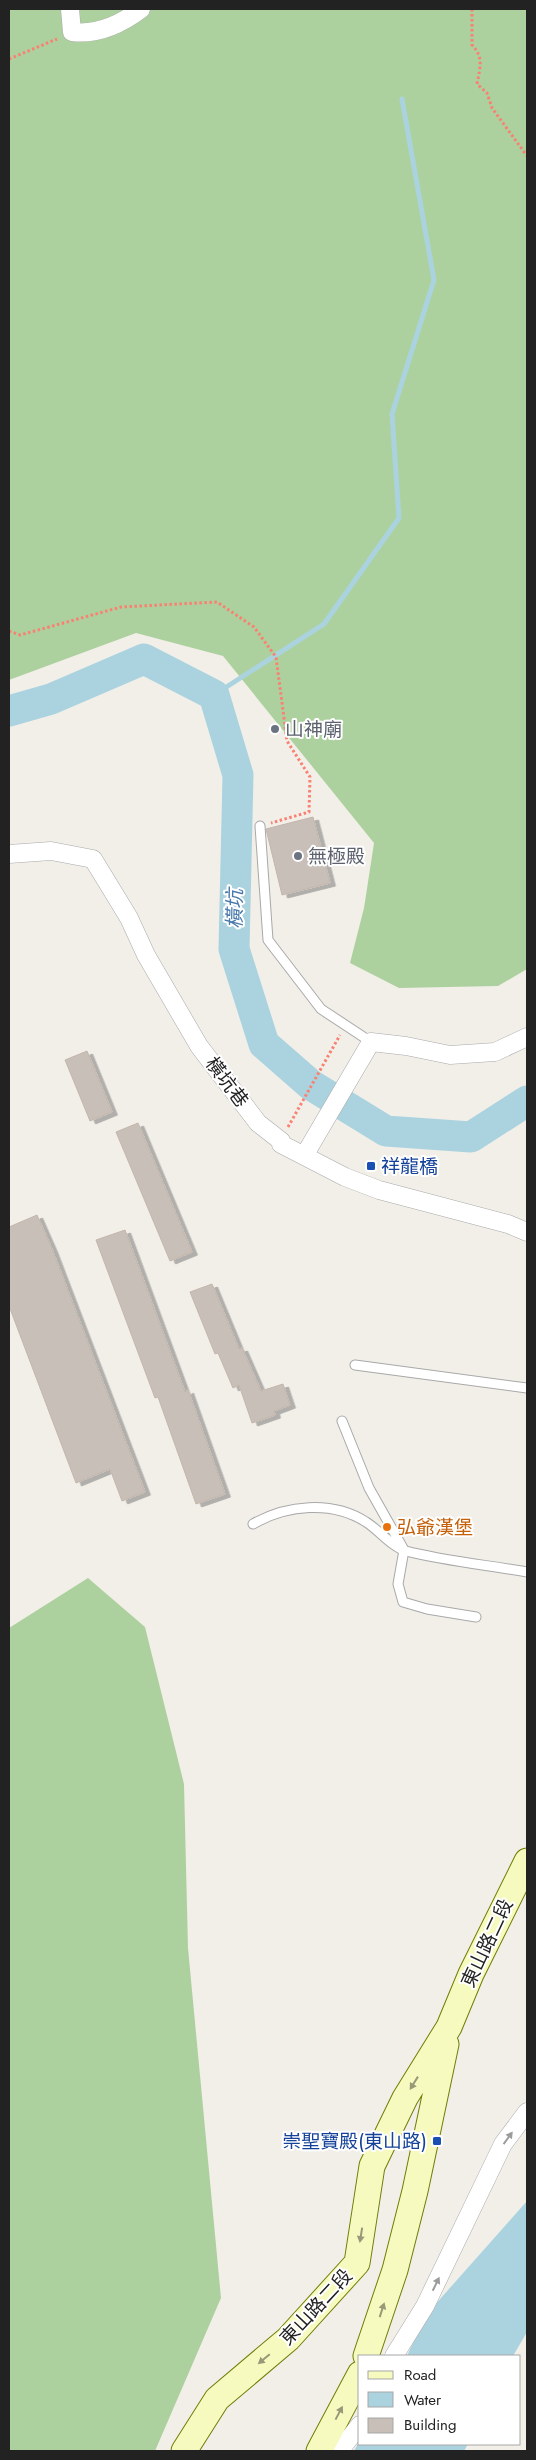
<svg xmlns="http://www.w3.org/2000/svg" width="536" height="2460" viewBox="0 0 536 2460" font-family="Jost,'Noto Sans TC',sans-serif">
<defs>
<filter id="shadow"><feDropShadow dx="5.5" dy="3" stdDeviation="0" flood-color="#0004"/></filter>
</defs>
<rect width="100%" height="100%" fill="#f2efe9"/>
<!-- forest -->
<path fill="#add19e" d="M9,9H527V969L498,986L399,988L350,963L364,908L374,843L223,656L136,633L9,680Z
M88,1578L145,1627L184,1784L188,1948L221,2298L155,2451H9V1628Z"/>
<!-- water -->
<path fill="#aad3df" d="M527,2201V2332L513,2356H407L425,2316Z
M360,2440V2444H468L464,2451H354Z"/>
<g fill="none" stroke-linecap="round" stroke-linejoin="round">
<!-- stream -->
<path stroke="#aad3df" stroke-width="5" d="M214,695L324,624L399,518L392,414L434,280L402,99"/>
<!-- river -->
<path stroke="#aad3df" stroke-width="31" d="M9,711L51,699L144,659L214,695L238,775L234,949L264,1044L311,1085L386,1131L471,1137L527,1101"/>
</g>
<!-- building -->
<path fill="#c7bfb8" stroke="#c4b6ab" filter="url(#shadow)" d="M313,817L330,883L282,895L266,829Z
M87,1051L112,1112L90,1121L65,1060Z
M138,1123L192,1252L170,1261L116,1132Z
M37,1215L52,1249L145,1492L122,1501L110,1469L76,1483L9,1306V1227Z
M125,1230L185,1392L188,1390L225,1494L196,1504L158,1397L155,1398L96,1240Z
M212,1284L239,1349L242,1348L261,1391L283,1384L290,1405L274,1411L275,1415L252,1423L239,1385L233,1388L218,1353L215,1354L190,1292Z"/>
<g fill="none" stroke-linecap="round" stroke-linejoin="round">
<defs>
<path id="lane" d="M260,826L268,940L321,1009L371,1042
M355,1365L527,1388
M342,1421L369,1488L404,1550L398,1584L403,1602L427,1609L476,1617
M253,1524C286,1505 332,1500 366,1522C379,1530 392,1547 406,1551C445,1561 487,1565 527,1572"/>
<path id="street" d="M70,9L72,32C98,35 120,25 141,9
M9,854L51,851L93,859L129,918L146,955L199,1046L258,1123L281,1141V1144L345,1177L379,1190L508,1224L527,1232
M304,1156L371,1042L406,1046L450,1055L495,1052L527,1037
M394,2356L425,2306L503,2144L527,2112
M339,2451L360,2425"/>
<path id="secondary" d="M366,2356L395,2270L415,2191L446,2044
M184,2451L217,2399L288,2339L357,2263L372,2166L405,2098L449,2027L471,1974L527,1861
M319,2451L360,2374"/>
</defs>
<!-- lane casing -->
<use href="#lane" stroke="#a9a9a9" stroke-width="11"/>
<!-- street casing -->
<use href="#street" stroke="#a9a9a9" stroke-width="19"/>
<!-- secondary casing -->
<use href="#secondary" stroke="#707d05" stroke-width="27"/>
<!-- path -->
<path stroke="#fa8072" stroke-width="3" stroke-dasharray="2.5 2.5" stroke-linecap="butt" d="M472,9V45C484,57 480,68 477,84L487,93L492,108L527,156
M9,59L57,39
M9,631L20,635L121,607L217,602L254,627L276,657L287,741L310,777L309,812L271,823
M288,1127L340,1035"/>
<!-- lane -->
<use href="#lane" stroke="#fff" stroke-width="9"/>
<!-- street -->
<use href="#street" stroke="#fff" stroke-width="18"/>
<!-- secondary -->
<use href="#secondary" stroke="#f7fabf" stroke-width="25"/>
</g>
<!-- one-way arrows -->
<defs><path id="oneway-solid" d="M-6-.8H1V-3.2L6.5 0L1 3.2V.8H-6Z" transform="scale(1.25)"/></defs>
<g fill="#979978">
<use href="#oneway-solid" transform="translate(414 2083) rotate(122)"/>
<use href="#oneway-solid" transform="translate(361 2235) rotate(99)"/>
<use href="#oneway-solid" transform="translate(382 2310) rotate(-72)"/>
<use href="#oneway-solid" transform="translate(264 2359) rotate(140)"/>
<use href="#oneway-solid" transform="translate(339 2413) rotate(-62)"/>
</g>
<g fill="#9c9c9c">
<use href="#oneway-solid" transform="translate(508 2138) rotate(-54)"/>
<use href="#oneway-solid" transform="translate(436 2284) rotate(-64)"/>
</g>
<!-- markers -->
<g fill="#6b7280" stroke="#fff" stroke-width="2">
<circle cx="275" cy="729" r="5"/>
<circle cx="298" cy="856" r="5"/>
</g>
<g fill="#1a4fb4" stroke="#fff" stroke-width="2">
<rect x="366" y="1161" width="10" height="10" rx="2.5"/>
<rect x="432" y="2136" width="10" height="10" rx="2.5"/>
</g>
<circle fill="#e8710a" stroke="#fff" stroke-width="2" cx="387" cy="1527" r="5"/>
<g text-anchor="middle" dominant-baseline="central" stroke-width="4" stroke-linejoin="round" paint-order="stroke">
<!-- worship labels -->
<g font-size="19" fill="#5b616d" stroke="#fff" text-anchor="start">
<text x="285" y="729">山神廟</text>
<text x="308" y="856">無極殿</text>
</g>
<!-- street labels -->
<g font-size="19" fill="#222" stroke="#fff">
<text transform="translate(227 1082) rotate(53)">橫坑巷</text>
<text transform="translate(487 1943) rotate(-65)">東山路二段</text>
<text transform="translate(316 2307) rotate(-47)">東山路二段</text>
</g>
<!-- transit labels -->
<g font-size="19" fill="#164399" stroke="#fff" text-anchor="start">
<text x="381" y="1166">祥龍橋</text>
<text x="427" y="2141" text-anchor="end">崇聖寶殿(東山路)</text>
</g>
<!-- food labels -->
<g font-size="19" fill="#c56008" stroke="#fff" text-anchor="start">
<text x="397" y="1527">弘爺漢堡</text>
</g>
<!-- water labels -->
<g font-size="20" font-style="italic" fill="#4a7aab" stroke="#fff">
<text transform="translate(235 909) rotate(-89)">橫坑</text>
</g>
</g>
<!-- border -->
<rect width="536" height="2460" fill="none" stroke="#222222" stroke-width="20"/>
<!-- legend -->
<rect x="358" y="2355" width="162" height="90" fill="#ffffff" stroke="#a7a7a7"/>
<rect x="368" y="2371" width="25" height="8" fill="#f7fabf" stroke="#a7a7a7"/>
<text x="404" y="2380" font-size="15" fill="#222222">Road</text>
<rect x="368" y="2392" width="25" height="15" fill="#aad3df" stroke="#a7a7a7"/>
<text x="404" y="2405" font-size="15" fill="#222222">Water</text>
<rect x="368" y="2418" width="25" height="15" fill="#c7bfb8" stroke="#a7a7a7"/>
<text x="404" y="2430" font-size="15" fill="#222222">Building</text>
</svg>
